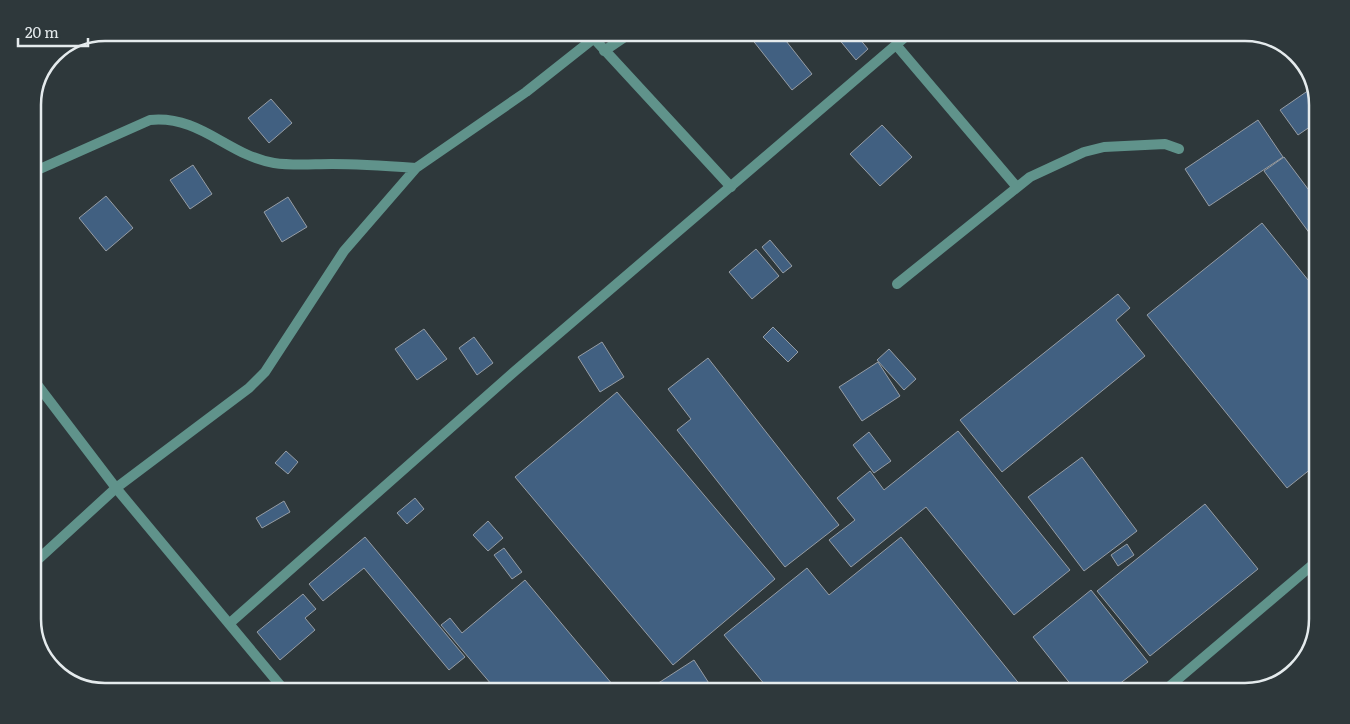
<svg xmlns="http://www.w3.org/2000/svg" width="1350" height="724" viewBox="0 0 1350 724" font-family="Literata,serif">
<rect width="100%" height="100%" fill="#2e383b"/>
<!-- building -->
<path fill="#416081" stroke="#969da5" d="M758,32H779L812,74L792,90L751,38Z
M833,32H854L868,49L856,60Z
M876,32H888L882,39Z
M1309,90L1317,102V122L1298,135L1280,110Z
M271,99L292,123L269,143L248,118Z
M1258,120L1283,157L1209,206L1185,169Z
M882,125L912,157L880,186L850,154Z
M1284,157L1317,201V235L1313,238L1264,171Z
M193,165L212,194L190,209L170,180Z
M106,196L133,228L106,251L79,218Z
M288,197L307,227L282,242L264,212Z
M1262,223L1317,291V464L1287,488L1147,315Z
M770,240L792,266L783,273L762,247Z
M756,249L779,276L752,299L729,272Z
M1118,294L1130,308L1116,320L1145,356L1002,472L960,420Z
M773,327L798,352L788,362L763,337Z
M424,329L447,359L417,380L395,349Z
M474,337L493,363L477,375L459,348Z
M602,342L624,377L600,392L578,357Z
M889,349L916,379L904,390L877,360Z
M708,358L839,525L785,567L677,430L691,419L668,389Z
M878,362L900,396L862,421L839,387Z
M617,392L775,579L673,665L515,477Z
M958,431L1070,570L1014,615L926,507L851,567L829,540L855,520L837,498L870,471L884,490Z
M869,432L891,461L874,473L853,445Z
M286,451L298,462L288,474L275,463Z
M1082,457L1137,531L1084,571L1028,497Z
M415,498L424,509L407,524L397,513Z
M284,501L290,512L262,528L256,518Z
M1205,504L1258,569L1150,656L1097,591Z
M488,521L503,538L488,551L473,535Z
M365,537L465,657L449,670L364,568L323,601L309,584Z
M901,537L1025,691H770L724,635L807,568L829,595Z
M1127,544L1134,555L1118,566L1111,555Z
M504,548L522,572L512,579L494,555Z
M525,580L618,691H497L441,625L450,618L462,633Z
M1091,590L1148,662L1110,691H1076L1033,637Z
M303,594L316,609L305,618L315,630L280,660L257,632Z
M694,660L714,691H646Z
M1289,670L1291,671L1281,682L1272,684Z"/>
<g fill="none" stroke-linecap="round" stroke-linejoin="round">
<!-- lane -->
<path stroke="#60938b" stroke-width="10" d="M588,32L731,187
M897,46L1016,186
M604,51L632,32
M33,172L150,120C201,115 227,155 274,163C293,166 313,164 332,164C360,164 388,166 416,168
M897,284L1030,177L1084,152L1104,147L1165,144L1179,149
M33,564L116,488L249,388L265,372L344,251L416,168L526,92L593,39"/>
<!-- street -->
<path stroke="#60938b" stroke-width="10" d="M33,379L116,488L285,691
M230,623L515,371L911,32
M1164,691L1317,561"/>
</g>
<!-- crop -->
<path d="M0 0H1350V724H0ZM105 41H1245A64 64 0 0 1 1309 105V619A64 64 0 0 1 1245 683H105A64 64 0 0 1 41 619V105A64 64 0 0 1 105 41Z" fill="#2e383b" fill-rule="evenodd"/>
<path fill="none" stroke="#e5ebed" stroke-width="2.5" d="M105 41H1245A64 64 0 0 1 1309 105V619A64 64 0 0 1 1245 683H105A64 64 0 0 1 41 619V105A64 64 0 0 1 105 41Z"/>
<!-- scale -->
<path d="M18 38v8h70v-8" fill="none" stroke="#e5ebed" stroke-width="2.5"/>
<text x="25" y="38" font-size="15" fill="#e5ebed" stroke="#2e383b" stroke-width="4" paint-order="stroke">20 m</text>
</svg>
